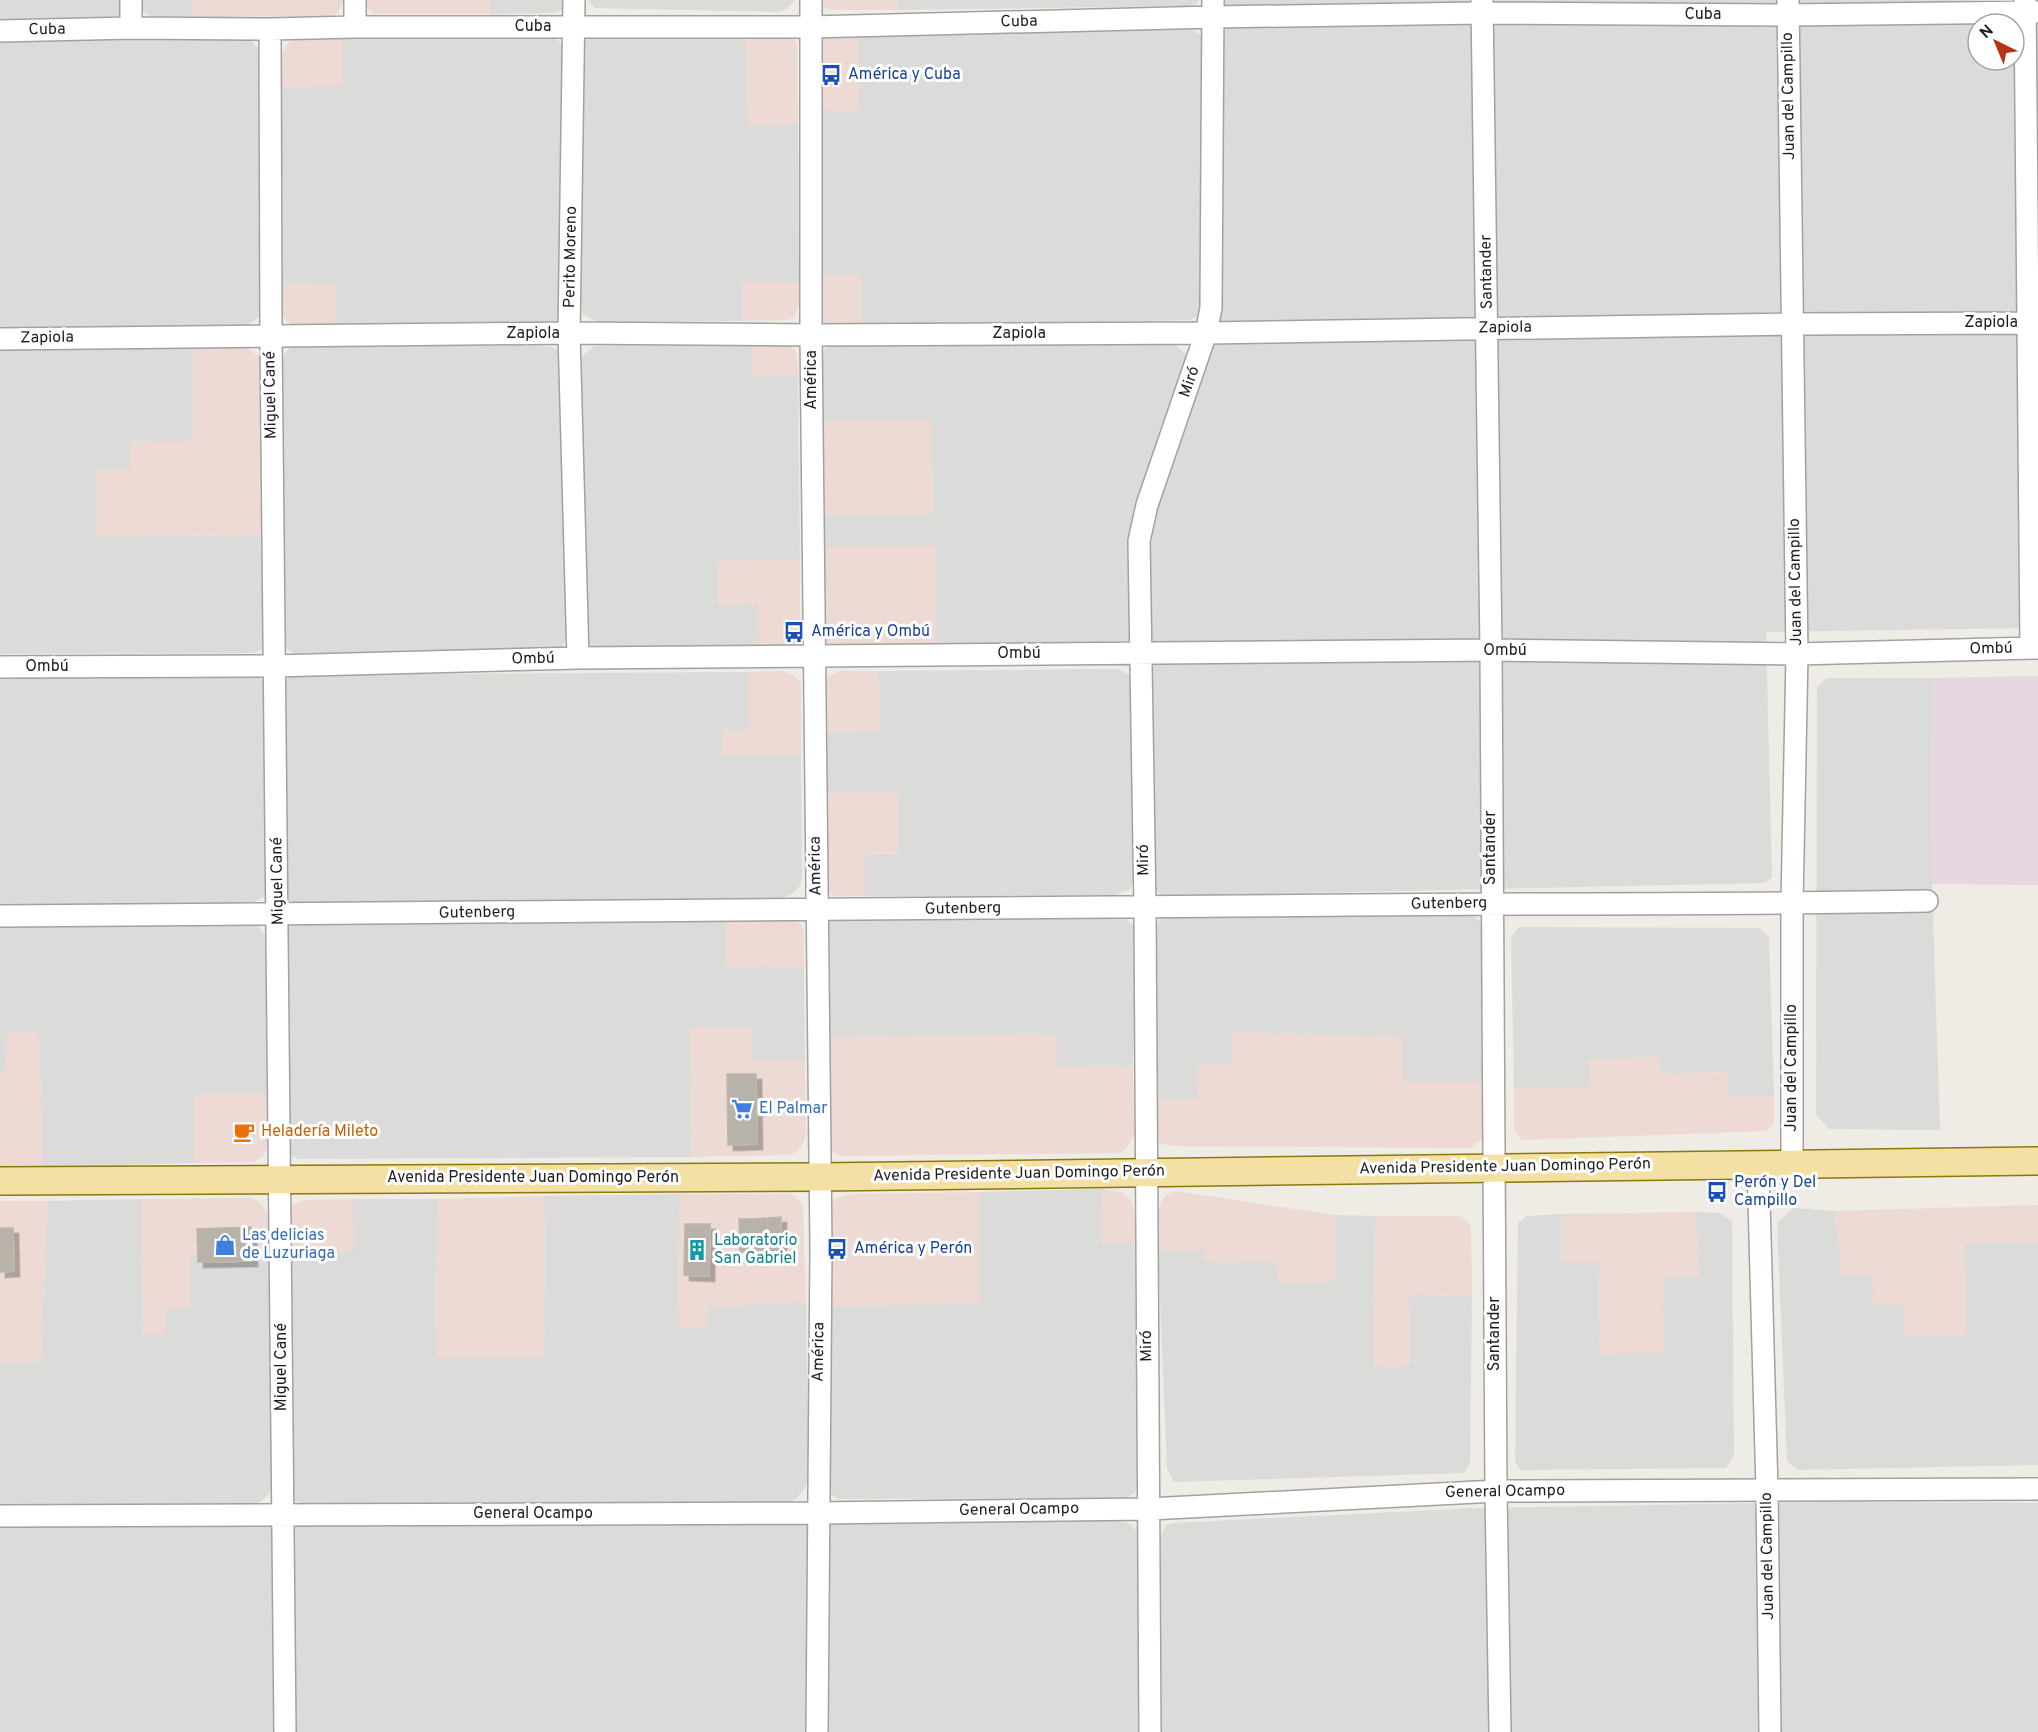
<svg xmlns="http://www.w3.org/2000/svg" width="2038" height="1732" viewBox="0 0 2038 1732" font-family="Overpass,sans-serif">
<defs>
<filter id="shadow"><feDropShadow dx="5.5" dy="5.5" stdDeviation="0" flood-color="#0004"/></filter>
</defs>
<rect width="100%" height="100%" fill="#eeece4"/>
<!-- residential -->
<path fill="#dbdbda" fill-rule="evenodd" d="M0,0H119V37L243,38L250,40L260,51L261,315L254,321L246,326L0,328Z
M141,0H192V17L151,16L145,13L142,9Z
M491,0H568L564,9L554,13L491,14Z
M588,0H795L789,7L780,12L595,8Z
M898,0H1199L1196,4L1187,6L898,10Z
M1224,0H2038V628L1766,632L1772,877L1765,883L1167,896L1160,894L1151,883L1150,531L1217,321ZM1978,24H2014V60H1978Z
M1191,29L1201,36L1203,42V310L1198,316L1189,320L861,327L821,275L820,111L859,110V32Z
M597,33L746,34L747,125L798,124L799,282H742V321L597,322L583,314L577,304L582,46L586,40Z
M547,34L559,41L566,52L561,316L555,322L545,325L336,327L280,283L281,86L341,85L342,38Z
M1172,343L1186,354V363L1134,513L1130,536V639L1124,645L936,650L822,546V357L824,350L829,346L836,344Z
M752,344V377L798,376L800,560L718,561L759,604V651L590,650L584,644L578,364L583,355L595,346Z
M296,346H543L552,347L558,351L563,360L568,638L562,646L553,654L297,655L288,650L284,639L282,356L290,348Z
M193,347V441L131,442L130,470L97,537L263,535L264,638L262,650L252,653L0,654V349Z
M1118,669L1129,675L1132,681L1134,875V883L1130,889L1116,895L865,896L864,854H897V793H826L825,732L879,731L878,671Z
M748,672V730L722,755H801L802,879L799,887L792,894L783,898L300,906L293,903L287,897L282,689L286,680L292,675Z
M257,675L262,680L265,688L268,889L263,897L252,903L0,905V677Z
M1827,678H1933L1932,884L1940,1130L1829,1129L1816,1115L1817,687Z
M1471,912L1481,923L1484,1082H1402V1037L1231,1032V1064L1197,1100L1153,1099L1155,928L1161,918L1168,916Z
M1123,917L1134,926L1135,931L1133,1066L1057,1067V1034L824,1037L828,921Z
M725,918V967L804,966L805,1060H752V1027L690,1028L692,1157L299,1159L292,1156L289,1150L287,928L291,924Z
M252,923L258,926L265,935L268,1093L194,1094V1163L43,1167L39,1033L4,1074H0V924Z
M1519,927L1759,928L1769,937L1774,1097H1728L1727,1072L1660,1074L1659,1058L1590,1087H1514L1511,937Z
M1101,1189L1122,1193L1131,1200L1134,1209L1139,1474V1485L1134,1493L1126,1498L838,1499L830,1493L827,1306L980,1304V1192Z
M680,1194L679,1329L708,1307L806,1302L809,1479L803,1491L796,1499L786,1503H301L294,1500L288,1491V1254L353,1251V1199H437L436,1357L544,1356L545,1196Z
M141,1199L143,1334L165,1308L190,1256L268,1255L274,1483L269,1494L261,1501L251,1506L0,1508V1362H41L47,1201Z
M1793,1208L1835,1211L1842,1274H1873L1904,1305V1336L1966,1335L1965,1243L2038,1242V1465L1798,1470L1787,1462L1777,1223Z
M1695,1212L1720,1213L1732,1221L1734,1455L1726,1468L1521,1470L1515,1462L1518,1223L1527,1216L1561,1214V1262H1599L1600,1354L1663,1277L1700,1276Z
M1335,1215L1375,1216L1373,1367L1410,1365L1409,1294L1472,1297L1470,1463L1464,1473L1174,1482L1167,1469L1158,1251L1206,1250V1262L1276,1261L1334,1282Z
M1819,1502L2038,1503V1732H1162L1161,1536L1166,1525L1174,1523L1475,1508Z
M1117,1521L1131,1524L1137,1532L1140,1732H0V1522Z"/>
<!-- commercial -->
<path fill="#eddad5" d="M192,0H345L337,13L327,16L192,17Z
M363,0H491V14H375L367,8Z
M821,0H898V10H832L825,8L821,4Z
M859,32V110L820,111V46L824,38L831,34Z
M746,34L792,37L797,43L798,124L747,125Z
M296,38H342V85L281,86L280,56L289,43Z
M861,274V327L827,326L820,318L821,275Z
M742,282H799V306L793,318L787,320L742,321Z
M280,283L336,284V327H299L291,325L280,314Z
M752,344H785L794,349L797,354L798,376L752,377Z
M193,347H246L262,359L263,535L97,537V470H130V442L193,441Z
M823,420H932L933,515H823Z
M822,546H936V650L827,648L822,643Z
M800,560V636L797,642L788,651H759L758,604L718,605V561Z
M783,671L790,673L798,679L801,685V755H722V730H748V672Z
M838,671H878L879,731L825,732V685L827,678Z
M826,793H898V853L865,854V896H834L825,886Z
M725,918L792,919L800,924L804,930V966L725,967Z
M752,1027V1060H805L806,1135L803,1143L798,1151L790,1155L692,1157L690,1028Z
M39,1032L43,1167H0V1074H4L7,1033Z
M1231,1032L1403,1037V1082H1484L1483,1134L1480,1141L1470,1148L1171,1146L1162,1144L1155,1139L1153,1099L1197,1100L1198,1064H1231Z
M1057,1034V1067L1133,1066L1135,1133L1126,1149L1119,1153L845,1156L838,1155L831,1149L826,1141L824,1037Z
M1659,1057L1660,1074L1728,1072V1097H1774V1123L1767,1131L1522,1140L1514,1129V1087H1589V1059Z
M268,1093L269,1146L264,1155L255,1161L250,1162L194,1163V1094Z
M1101,1189L1122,1193L1131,1200L1134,1209L1135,1243L1102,1244Z
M1175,1191L1335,1215V1282L1277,1283L1276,1261L1206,1262L1205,1250L1158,1251V1212L1161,1202L1166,1195Z
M980,1192V1304L827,1306L829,1206L835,1199L851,1194Z
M680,1194H791L795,1196L803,1207L806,1302L708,1307V1327L679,1329Z
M545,1196L544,1357H436L437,1199Z
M250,1198L258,1201L265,1208L268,1216V1255L190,1256V1307L165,1308V1334H143L141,1199Z
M353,1199L354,1251L288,1254L286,1215L292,1205L304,1200Z
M0,1201H47L41,1362H0Z
M2038,1205V1242L1965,1243L1966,1335L1904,1336V1305H1873L1872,1274L1842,1275L1835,1211Z
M1695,1212L1700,1276L1663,1277L1664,1353L1600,1354L1599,1262H1561V1214Z
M1375,1216H1460L1471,1225L1472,1297L1409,1294L1410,1365L1373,1367Z"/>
<!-- industrial -->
<path fill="#e6d7e0" d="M2038,676V885L1932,884L1933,678Z"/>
<!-- building -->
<path fill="#b7b2aa" stroke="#beb6a8" stroke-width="1.5" filter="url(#shadow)" d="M727,1074H756L757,1144L728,1145Z
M781,1217V1252H768V1218Z
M768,1218V1252H754L753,1219Z
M739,1219H753L754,1252H740Z
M685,1224H710L709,1276L684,1275Z
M251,1227L252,1261L198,1262L197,1229Z
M0,1228H13L14,1271L0,1272Z"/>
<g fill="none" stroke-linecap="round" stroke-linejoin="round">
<defs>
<path id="minor" d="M131,0V28
M355,0V27
M574,0L569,333L578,658
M811,0V335L821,1248L817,1732
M1788,0L1797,654L1792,904V1163
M2025,0L2031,648
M1482,1L1491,650L1496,1491L1500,1732
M270,29L271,336L285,1732
M0,31L131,28L270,29L355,27H811L1213,17L1482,13L1788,15L2038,12
M0,339L569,333L811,335L1206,333L1793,324L2038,323
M0,667L275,666L578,658L814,656L1491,650L1797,654L2038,648
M0,916C452,915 904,910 1356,905C1546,903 1736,905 1927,901
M1758,1165L1767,1490L1770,1732
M0,1516L818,1513L1149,1509L1496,1491L2038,1489
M1150,1732L1145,908L1139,541L1147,505L1206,333L1211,308L1213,0"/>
<path id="major" d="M0,1181L820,1177L2038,1161"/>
</defs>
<!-- minor casing -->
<use href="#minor" stroke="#a1a1a1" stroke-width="24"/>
<!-- major casing -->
<use href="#major" stroke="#8a790c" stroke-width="30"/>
<!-- minor -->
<use href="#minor" stroke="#fff" stroke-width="21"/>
<!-- major -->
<use href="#major" stroke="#f4e0a3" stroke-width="27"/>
</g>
<!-- icons -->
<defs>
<symbol id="bus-bare" viewBox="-9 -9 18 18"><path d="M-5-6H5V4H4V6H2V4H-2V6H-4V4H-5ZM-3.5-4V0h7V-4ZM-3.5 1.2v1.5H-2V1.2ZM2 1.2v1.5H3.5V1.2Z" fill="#1a4fb4" stroke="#fff" stroke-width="2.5" paint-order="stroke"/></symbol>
<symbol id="supermarket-bare" viewBox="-9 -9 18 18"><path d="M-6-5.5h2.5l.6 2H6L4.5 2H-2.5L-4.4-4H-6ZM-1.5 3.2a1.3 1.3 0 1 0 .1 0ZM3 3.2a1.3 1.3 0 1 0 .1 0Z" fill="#3f7fe0" stroke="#fff" stroke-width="2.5" paint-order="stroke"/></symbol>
<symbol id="cafe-bare" viewBox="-9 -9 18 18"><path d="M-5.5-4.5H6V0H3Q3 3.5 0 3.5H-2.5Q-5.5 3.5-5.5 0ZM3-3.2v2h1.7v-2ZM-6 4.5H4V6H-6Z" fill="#e8710a" stroke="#fff" stroke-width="2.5" paint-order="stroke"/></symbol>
<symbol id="shop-bare" viewBox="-9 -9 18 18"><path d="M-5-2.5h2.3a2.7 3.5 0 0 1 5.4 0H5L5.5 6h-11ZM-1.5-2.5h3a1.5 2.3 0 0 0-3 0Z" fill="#3f7fe0" stroke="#fff" stroke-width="2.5" paint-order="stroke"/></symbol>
<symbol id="building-bare" viewBox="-9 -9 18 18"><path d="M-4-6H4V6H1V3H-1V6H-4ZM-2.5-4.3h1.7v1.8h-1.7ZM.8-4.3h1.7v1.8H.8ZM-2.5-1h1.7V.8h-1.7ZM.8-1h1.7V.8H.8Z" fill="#0f9aa8" stroke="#fff" stroke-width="2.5" paint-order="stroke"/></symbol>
</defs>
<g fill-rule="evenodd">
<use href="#bus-bare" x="816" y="60" width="30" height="30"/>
<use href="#bus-bare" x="779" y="617" width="30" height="30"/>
<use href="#supermarket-bare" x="727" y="1094" width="30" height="30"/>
<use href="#cafe-bare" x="229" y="1117" width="30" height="30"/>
<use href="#bus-bare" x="1702" y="1177" width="30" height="30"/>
<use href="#shop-bare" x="210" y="1230" width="30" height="30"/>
<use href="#bus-bare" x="822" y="1234" width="30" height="30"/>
<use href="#building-bare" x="682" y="1235" width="30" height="30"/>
</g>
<g text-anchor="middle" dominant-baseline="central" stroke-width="6" stroke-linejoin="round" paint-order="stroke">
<!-- street labels -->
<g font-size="16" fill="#1d1d1d" stroke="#fff">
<text x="1703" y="15">Cuba</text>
<text transform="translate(1019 22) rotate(-1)">Cuba</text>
<text x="533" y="27">Cuba</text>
<text transform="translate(47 30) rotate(-1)">Cuba</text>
<text transform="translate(1789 96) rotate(-91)">Juan del Campillo</text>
<text transform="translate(571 257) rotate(-89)">Perito Moreno</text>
<text transform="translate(1487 272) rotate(-91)">Santander</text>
<text x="1991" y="323">Zapiola</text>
<text transform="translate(1505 328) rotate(-1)">Zapiola</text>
<text x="533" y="334">Zapiola</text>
<text x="1019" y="334">Zapiola</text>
<text transform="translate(47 338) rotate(-1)">Zapiola</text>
<text transform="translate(812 380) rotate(-90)">América</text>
<text transform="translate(1190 382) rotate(-71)">Miró</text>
<text transform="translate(271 395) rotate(-91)">Miguel Cané</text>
<text transform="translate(1796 582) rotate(-91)">Juan del Campillo</text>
<text transform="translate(1991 649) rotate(-1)">Ombú</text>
<text x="1505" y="651">Ombú</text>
<text x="1019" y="654">Ombú</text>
<text transform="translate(533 659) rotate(-1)">Ombú</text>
<text x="47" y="667">Ombú</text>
<text transform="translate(1491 848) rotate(-90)">Santander</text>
<text transform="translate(1144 860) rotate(-91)">Miró</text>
<text transform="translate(816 866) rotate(-91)">América</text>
<text transform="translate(278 881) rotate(-91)">Miguel Cané</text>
<text transform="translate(1449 904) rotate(-1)">Gutenberg</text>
<text transform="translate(963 909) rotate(-1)">Gutenberg</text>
<text transform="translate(477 913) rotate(-1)">Gutenberg</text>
<text transform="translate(1792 1068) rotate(-90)">Juan del Campillo</text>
<text transform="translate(1505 1167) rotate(-1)">Avenida Presidente Juan Domingo Perón</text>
<text transform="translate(1019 1174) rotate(-1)">Avenida Presidente Juan Domingo Perón</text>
<text x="533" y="1178">Avenida Presidente Juan Domingo Perón</text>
<text transform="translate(1495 1334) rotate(-90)">Santander</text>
<text transform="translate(1147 1346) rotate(-91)">Miró</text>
<text transform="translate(819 1352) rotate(-89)">América</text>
<text transform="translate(282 1367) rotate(-90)">Miguel Cané</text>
<text transform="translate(1505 1492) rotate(-1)">General Ocampo</text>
<text transform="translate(1019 1510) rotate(-1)">General Ocampo</text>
<text x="533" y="1514">General Ocampo</text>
<text transform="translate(1768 1556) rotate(-91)">Juan del Campillo</text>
</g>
<!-- transit labels -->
<g font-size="16" fill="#164399" stroke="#fff" text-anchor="start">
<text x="848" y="75">América y Cuba</text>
<text x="811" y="632">América y Ombú</text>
<text x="1734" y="1183">Perón y Del<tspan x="1734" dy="18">Campillo</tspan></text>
<text x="854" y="1249">América y Perón</text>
</g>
<!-- shop labels -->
<g font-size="16" fill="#366cbe" stroke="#fff" text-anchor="start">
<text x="759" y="1109">El Palmar</text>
<text x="242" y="1236">Las delicias<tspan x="242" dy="18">de Luzuriaga</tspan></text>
</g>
<!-- food labels -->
<g font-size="16" fill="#c56008" stroke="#fff" text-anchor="start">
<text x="261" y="1132">Heladería Mileto</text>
</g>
<!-- culture labels -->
<g font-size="16" fill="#0d838f" stroke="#fff" text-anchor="start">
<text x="714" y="1241">Laboratorio<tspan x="714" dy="18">San Gabriel</tspan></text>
</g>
</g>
<!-- north arrow -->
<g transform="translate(1996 42) rotate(317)"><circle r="28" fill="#ffffff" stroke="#a5a5a5" stroke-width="1.5"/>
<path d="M0-4.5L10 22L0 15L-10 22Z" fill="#ba3111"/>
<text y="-9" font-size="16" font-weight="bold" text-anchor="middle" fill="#1d1d1d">N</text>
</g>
</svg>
